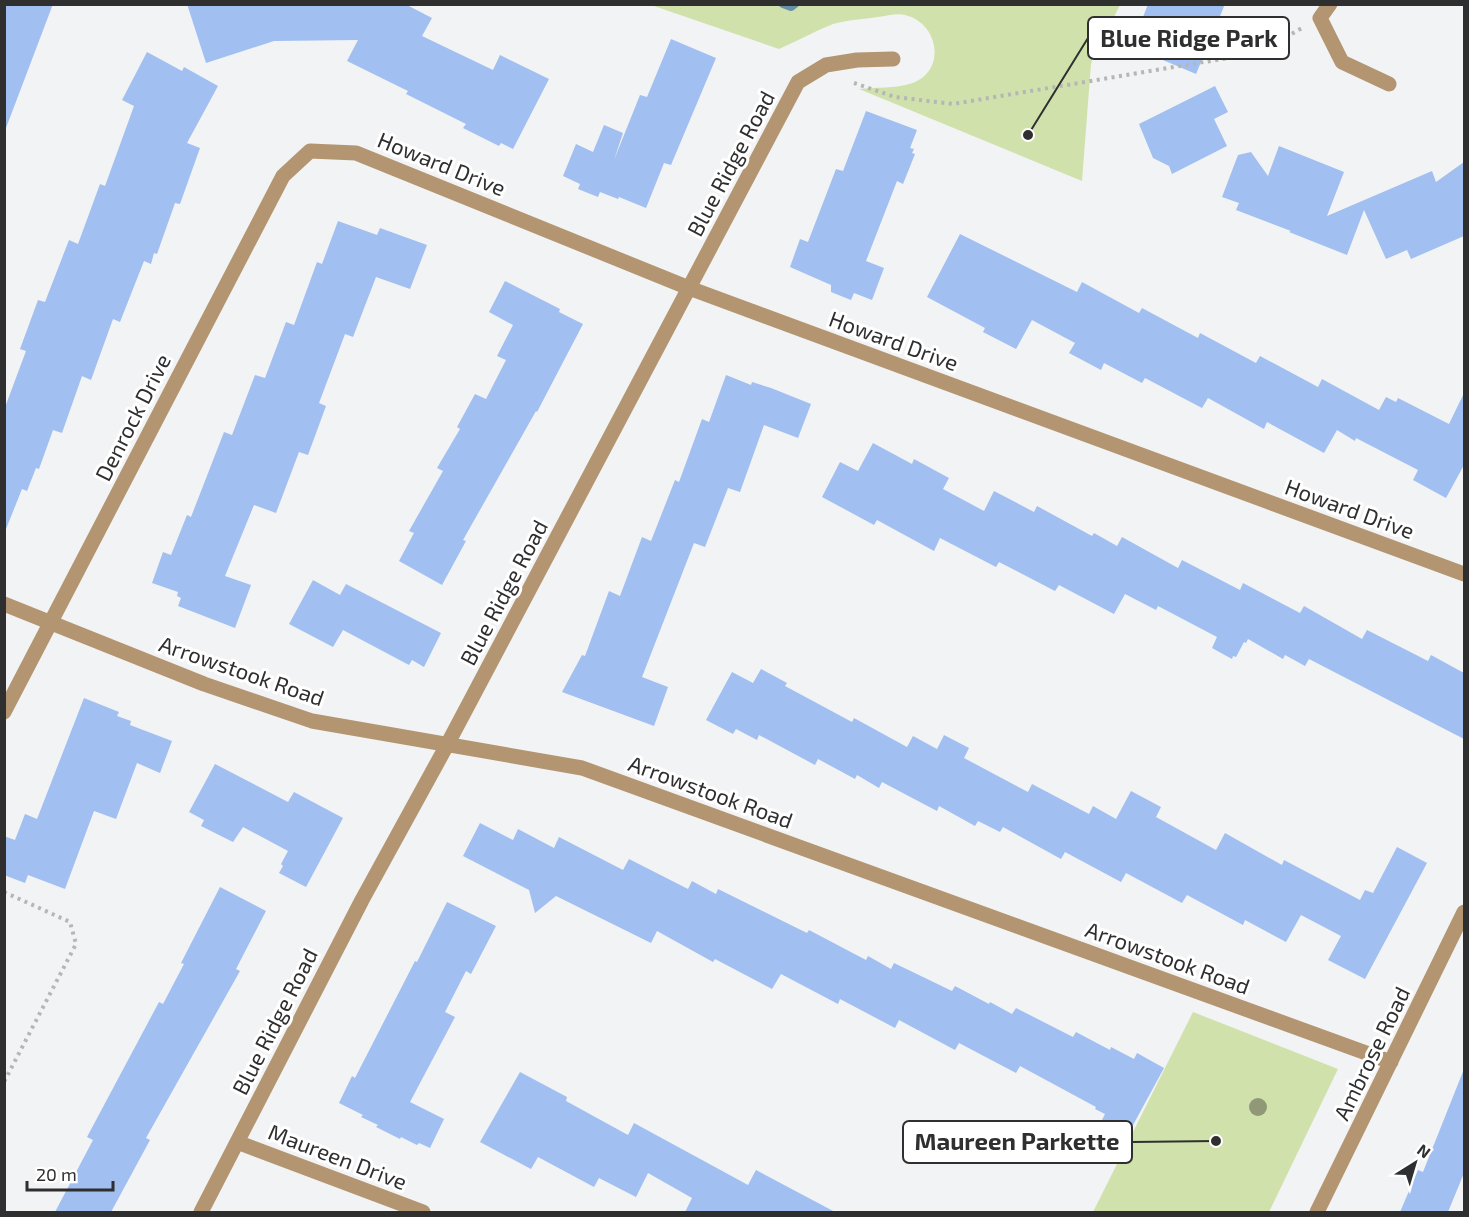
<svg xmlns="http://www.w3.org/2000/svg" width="1469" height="1217" viewBox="0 0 1469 1217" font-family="'Exo 2',sans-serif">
<rect width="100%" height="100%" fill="#f2f3f4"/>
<!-- green -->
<path fill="#d0e1ac" d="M651,5H650H1120L1107,31H1101L1091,64L1082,181L859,89C877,87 902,89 917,81C947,65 936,22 905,15C897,13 887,16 878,17C864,19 847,20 833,24C815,31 797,41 779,49Z
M1193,1012L1338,1069L1269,1212H1093Z"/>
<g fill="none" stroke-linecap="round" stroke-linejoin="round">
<!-- stream -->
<path stroke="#6691a7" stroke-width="8" d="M783,4L791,7L795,4"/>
</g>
<!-- building -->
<path fill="#a1bff0" d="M4,4H53L6,128L4,127Z
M187,4H405L432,18L422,36L493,70L500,55L549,79L513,149L501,143L499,146L463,128L466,124L406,94L408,91L347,61L358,40L274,41L206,63Z
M1148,4H1225L1196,74L1151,55L1153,50L1136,43L1143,26L1140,25Z
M671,39L716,58L671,165L664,163L646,208L619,197L618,199L600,192L598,197L578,189L580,184L563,176L576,144L593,152L604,125L623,133L614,160L640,95L647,97Z
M147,52L182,71L184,67L218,86L187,143L200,148L180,204L175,203L157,254L154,253L151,264L144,261L120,322L113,319L91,380L82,376L62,433L53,430L39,469L36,468L27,491L22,489L6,529L4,528V410L26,351L20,349L38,300L45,302L69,240L78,244L100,184L105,186L134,106L122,100Z
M1215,86L1228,112L1214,119L1227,146L1172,174L1169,166L1153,158L1139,124Z
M866,111L917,130L910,148L914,149L912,153L915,154L903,184L897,181L866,261L884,268L872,300L854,293L851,300L831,292V285L790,267L800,239L808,242L836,169L843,171Z
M1279,146L1344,172L1327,216L1432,171L1436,182L1464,162V236L1411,259L1407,250L1386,259L1364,210L1347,255L1289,232L1291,231L1236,210L1239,203L1222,197L1238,155L1251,152L1268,176Z
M338,221L377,235L380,228L427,245L410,289L376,277L353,337L345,334L319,403L326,406L308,455L299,452L276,513L254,505L225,576L251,585L235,628L178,606L181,598L177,596L178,592L152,583L163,552L171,555L187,515L191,517L224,432L232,435L255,375L265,378L286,322L294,325L317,262L322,264Z
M960,234L1077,292L1082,282L1139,313L1142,308L1198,338L1200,333L1256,363L1260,356L1318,387L1322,379L1379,410L1386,397L1396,402L1398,398L1449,424L1464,393V465L1446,498L1413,480L1418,470L1356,438L1355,441L1337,430L1324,453L1267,422L1264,429L1208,398L1202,408L1145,378L1142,383L1104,363L1101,370L1069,353L1075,343L1032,320L1016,349L983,332L985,328L927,297Z
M505,281L560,309L559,312L583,324L537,412L536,411L463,540L466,541L442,585L399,561L414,533L409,531L443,471L437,468L460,429L457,427L475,394L486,399L506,360L497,356L513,325L489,312Z
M726,375L751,385L752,382L771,388L811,404L798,438L764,425L740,492L728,488L705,547L694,543L642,677L668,687L654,726L562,692L582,655L585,656L609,591L620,596L642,537L651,541L675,480L679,482L702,419L709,422Z
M873,443L912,464L914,459L949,478L943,489L984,511L994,491L1034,512L1037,506L1092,536L1094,533L1117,546L1122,537L1178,568L1182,560L1240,590L1243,583L1300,613L1304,606L1362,639L1367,630L1428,661L1431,655L1464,673V739L1309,659L1305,666L1285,655L1283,659L1248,639L1246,643L1244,642L1236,657L1233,656L1232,659L1212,648L1217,637L1158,606L1156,610L1125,594L1114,614L1059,585L1055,591L999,562L996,567L940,538L934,551L877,520L874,525L822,497L840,462L858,471Z
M313,580L340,595L346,584L441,633L424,667L412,660L409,665L343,630L333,647L289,624Z
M761,669L787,683L785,686L852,722L854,718L907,747L913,736L937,749L944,735L969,748L964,758L1028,792L1032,784L1089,814L1093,806L1116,819L1131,791L1161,807L1156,817L1216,850L1225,833L1282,865L1284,860L1360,900L1365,890L1373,893L1397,847L1427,863L1365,979L1328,960L1341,936L1301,915L1286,942L1245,920L1243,925L1187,895L1182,903L1126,873L1121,882L1065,852L1061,859L1003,827L1000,832L978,821L975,826L939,806L937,811L882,782L879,788L857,775L855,779L818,759L815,765L759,735L757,740L736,729L733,734L706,720L732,672L753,683Z
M84,698L119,712L117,716L131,721L130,725L172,741L160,773L137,763L116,819L94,811L65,889L28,875L25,883L4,875V836L15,840L25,814L37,819Z
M215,764L288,802L294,792L343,818L306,887L279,873L283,866L281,864L288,851L243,827L233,842L201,826L204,820L189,812Z
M480,823L513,840L518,829L554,848L559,837L623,870L629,859L688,889L692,881L716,894L718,889L807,933L809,930L866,960L868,956L891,969L894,963L952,991L955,986L989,1004L990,1002L1012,1014L1016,1008L1073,1037L1076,1032L1110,1050L1111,1047L1134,1059L1137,1053L1164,1068L1126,1138L1100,1124L1105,1114L1095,1109L1096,1107L1020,1066L1016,1073L959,1043L955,1050L899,1020L895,1028L840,999L838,1004L781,974L772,989L715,959L713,962L657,931L651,943L556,896L535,913L529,890L463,856Z
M220,887L266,911L236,969L240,971L146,1138L150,1140L111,1212H55L93,1140L87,1137L159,1002L163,1004L184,964L181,963Z
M447,902L496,926L471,974L466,971L445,1012L455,1017L410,1102L444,1119L430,1148L419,1143L417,1145L401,1137L400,1139L376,1127L378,1125L361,1117L363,1115L339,1103L352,1076L355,1078L415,961L417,962Z
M1464,1069V1173L1448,1212H1400L1418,1170L1423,1172Z
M520,1072L567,1097L566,1101L628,1135L634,1123L748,1185L756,1170L835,1212H685L692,1198L648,1173L636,1197L599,1178L594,1187L538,1157L531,1169L480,1142Z"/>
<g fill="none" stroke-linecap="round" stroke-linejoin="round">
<!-- path -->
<path stroke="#b5b6b6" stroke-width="4" stroke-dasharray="3 4.5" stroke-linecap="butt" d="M854,83L895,97L953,104L1258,53L1302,28
M4,892L70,922L76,944L4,1082"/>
<!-- minor -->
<path stroke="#b39571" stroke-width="15" d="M1330,4L1320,18L1342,62L1389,84
M4,604L204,684L312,721L582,768L1391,1062
M4,712L283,176L310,151L356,153L689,288L1464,574
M237,1142L423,1212
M201,1212L362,900L447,745L798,82L826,65L857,60L893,59
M1317,1212L1464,912"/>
</g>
<!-- trees -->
<circle fill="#909877" cx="1258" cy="1107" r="9"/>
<g text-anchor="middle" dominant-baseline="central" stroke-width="6" stroke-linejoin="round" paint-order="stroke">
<!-- street labels -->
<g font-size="22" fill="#2f2f2f" stroke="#fff">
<text transform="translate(442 163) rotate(22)">Howard Drive</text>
<text transform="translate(730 163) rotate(-62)">Blue Ridge Road</text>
<text transform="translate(894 340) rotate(20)">Howard Drive</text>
<text transform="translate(132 417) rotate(-63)">Denrock Drive</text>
<text transform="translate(1350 508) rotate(20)">Howard Drive</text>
<text transform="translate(503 592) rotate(-62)">Blue Ridge Road</text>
<text transform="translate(242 670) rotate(19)">Arrowstook Road</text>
<text transform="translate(711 791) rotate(20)">Arrowstook Road</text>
<text transform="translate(1168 957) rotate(20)">Arrowstook Road</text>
<text transform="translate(274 1021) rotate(-63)">Blue Ridge Road</text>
<text transform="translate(1371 1053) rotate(-64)">Ambrose Road</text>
<text transform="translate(338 1156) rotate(21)">Maureen Drive</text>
</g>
</g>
<!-- callouts -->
<path fill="none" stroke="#2f2f2f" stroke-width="2" d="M1028 135L1088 38M1216 1141L1132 1142"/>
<g fill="#2f2f2f" stroke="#fff" stroke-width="2">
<circle cx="1028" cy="135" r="6"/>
<circle cx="1216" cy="1141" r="6"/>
</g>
<g fill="#fff" stroke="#2f2f2f" stroke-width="2">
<rect x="1088" y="17" width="201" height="42" rx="6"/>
<rect x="903" y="1121" width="229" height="42" rx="6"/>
</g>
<g font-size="24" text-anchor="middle" font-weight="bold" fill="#2f2f2f">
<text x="1189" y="47">Blue Ridge Park</text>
<text x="1017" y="1150">Maureen Parkette</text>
</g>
<!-- border -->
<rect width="1469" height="1217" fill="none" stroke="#2f2f2f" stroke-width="12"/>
<!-- north arrow -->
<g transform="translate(1415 1163) rotate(37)" stroke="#ffffff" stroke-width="4.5" paint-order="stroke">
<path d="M0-4.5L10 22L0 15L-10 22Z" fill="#2f2f2f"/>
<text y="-9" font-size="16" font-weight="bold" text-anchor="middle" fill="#2f2f2f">N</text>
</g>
<!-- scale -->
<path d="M27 1181v9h86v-9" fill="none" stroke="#2f2f2f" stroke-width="3"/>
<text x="36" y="1181" font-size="18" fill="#2f2f2f" stroke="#ffffff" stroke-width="4.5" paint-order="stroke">20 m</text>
</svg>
